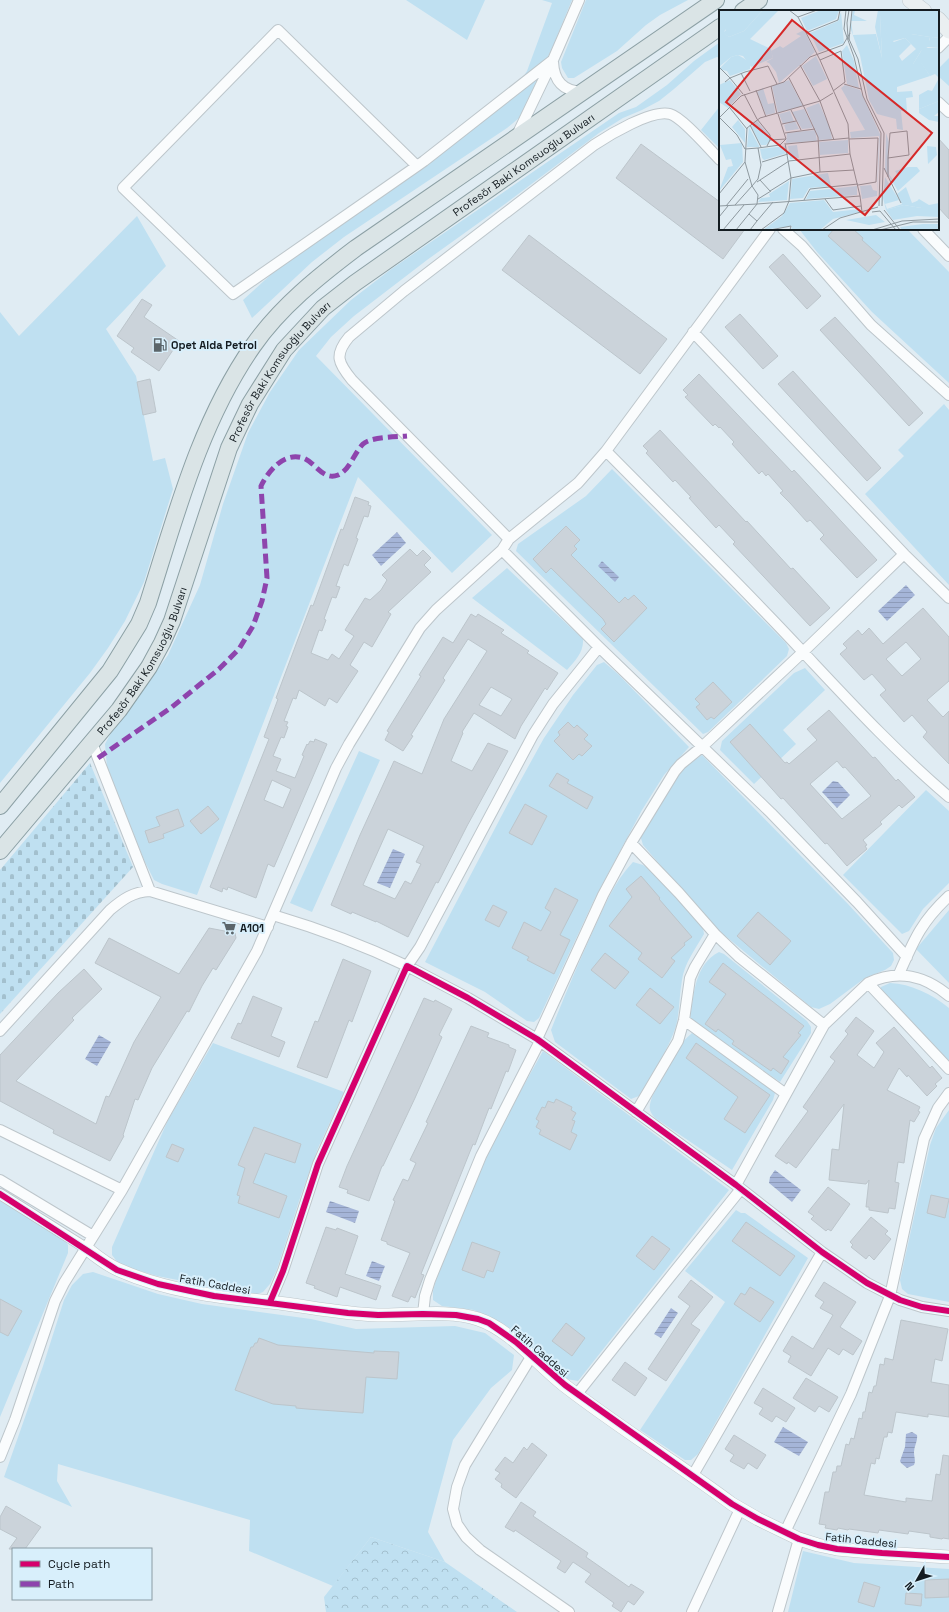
<svg xmlns="http://www.w3.org/2000/svg" width="949" height="1612" viewBox="0 0 949 1612" font-family="'Space Grotesk',sans-serif">
<defs>
<pattern id="forest-crowns" width="20" height="18" patternUnits="userSpaceOnUse"><rect width="20" height="18" fill="#bfe0f1"/><path d="M2 6a3 3 0 1 1 6 0M12 15a3 3 0 1 1 6 0" fill="none" stroke="#a3c0ce"/></pattern>
<pattern id="cemetery-stones" width="16" height="16" patternUnits="userSpaceOnUse"><rect width="16" height="16" fill="#bfe0f1"/><path d="M2 7V4a2 2 0 0 1 4 0v3zM10 15v-3a2 2 0 0 1 4 0v3z" fill="#a3c0ce"/></pattern>
<pattern id="water-rules" width="6" height="5" patternUnits="userSpaceOnUse"><rect width="6" height="5" fill="#a5b5d8"/><path d="M0 2.5h6" fill="none" stroke="#8d9bb9"/></pattern>
</defs>
<rect width="100%" height="100%" fill="#e0ecf3"/>
<!-- green -->
<path fill="#bfe0f1" d="M406,0H485L467,40Z
M542,0H572L553,46L519,118L507,128L344,237L312,262L252,318L243,300L300,248L508,101L527,71L552,3Z
M586,0H688L660,15L646,25L617,51L574,78H568L562,68L561,62Z
M720,42V58L717,57L705,62L674,89L659,101L642,110L623,118L599,133L505,204L427,260L354,316L331,337L316,356L492,535L452,573L358,477L197,895L162,884L154,880L144,860L107,767L105,744L111,733L168,655L200,585L223,504L248,433L270,392L299,350L351,300L390,270L619,113L636,107L667,85L694,61Z
M949,58V86L938,76V69Z
M720,106V149L701,130Z
M137,216L166,266L106,329L136,376L153,461L165,458L173,489L144,582L125,621L108,648L90,673L0,783V312L19,336Z
M799,229H907L949,272V383L872,312L817,252Z
M944,404L949,410V585L865,494L904,456L898,450Z
M612,469L786,643L789,649L787,656L708,732L703,734L516,551L518,544L586,496Z
M507,568L583,639C584,652 575,661 567,670L472,598Z
M604,662L619,675L689,747L664,775L642,810L595,898L539,1018L534,1022L527,1021L485,992L425,962L512,796L544,738L573,695L597,665Z
M805,668L825,690L783,730L796,744L754,784L720,750L722,741L794,673Z
M359,751L380,760L312,912L290,903Z
M702,755L848,904L893,953L894,960L891,966L885,970L865,978L830,1004L819,1009L811,1007L711,924L643,845L640,835L673,783L685,767Z
M926,790L949,811V883L923,909L909,931L902,934L843,875Z
M633,862L643,865L655,874L698,919L703,928L704,934C696,948 684,964 682,980C679,996 680,1010 676,1026C669,1049 651,1075 639,1096L631,1099L555,1042L551,1030C564,997 578,964 593,931C604,907 614,882 633,862Z
M949,910V983L916,949Z
M719,952L724,954L807,1021L811,1027V1033L780,1082L690,1019C694,995 694,965 719,952Z
M890,983C911,984 932,994 949,1008V1062L880,992L881,987Z
M692,1033L767,1085L775,1093L773,1100L732,1170L655,1118C648,1110 649,1107 652,1097L679,1045Z
M213,1043L344,1092L318,1148L301,1195L277,1269L270,1284L263,1292L255,1295L157,1276L130,1268L118,1263L112,1255V1247L168,1120Z
M543,1051L729,1190L578,1381L566,1379L494,1320L474,1310L442,1306L433,1300V1291L436,1280L482,1167L506,1117Z
M949,1110V1302L908,1294L902,1289L900,1280L930,1145L936,1128Z
M0,1199L60,1234L68,1245V1253L0,1417Z
M736,1210L741,1213H745L808,1258L698,1454L691,1460H685L640,1430L725,1302L685,1271Z
M93,1272L158,1294L202,1304L311,1319L356,1329L455,1326L485,1333L514,1355L512,1370L491,1388L453,1440L428,1532L445,1562L371,1537L333,1586L249,1551L250,1520L58,1464L57,1481L72,1507L4,1477L43,1366L64,1300L72,1285L83,1274Z
M803,1551L854,1563L949,1569V1612H788Z"/>
<!-- forest -->
<path fill="url(#forest-crowns)" d="M371,1537L445,1562L517,1612H326L324,1597Z"/>
<!-- cemetery -->
<path fill="url(#cemetery-stones)" d="M90,763L133,867L0,1014V870Z"/>
<!-- water -->
<path fill="url(#water-rules)" d="M397,532L406,543L381,566L372,555Z
M602,561L619,577L615,582L598,566Z
M906,585L915,595L887,621L878,611Z
M833,781L838,782L850,795L837,808L822,792Z
M393,849L405,854L390,888L377,883Z
M99,1035L111,1042L97,1066L85,1059Z
M775,1170L801,1190L792,1202L769,1183L770,1177Z
M330,1201L359,1211L355,1223L326,1212Z
M372,1261L385,1266L379,1281L366,1276Z
M671,1308L678,1313L661,1338L654,1334Z
M783,1427L808,1442L799,1456L774,1442Z
M912,1432L917,1435C918,1441 914,1446 914,1452C914,1457 916,1461 914,1465L907,1468L901,1463L900,1461L905,1447L906,1434Z"/>
<!-- building -->
<path fill="#cbd3da" stroke="#bcc5cb" fill-rule="evenodd" d="M938,138L949,150V219L938,207Z
M641,144L720,202V229H745L723,259L616,178Z
M834,229H853L863,238L862,240L881,257L868,272L828,236Z
M529,235L667,339L640,374L502,270Z
M783,254L821,296L807,309L769,267Z
M142,299L152,305L144,317L179,341L159,371L131,352L134,348L117,336Z
M740,314L778,356L763,369L725,327Z
M835,317L923,413L909,426L820,330Z
M793,371L881,468L867,481L778,384Z
M699,374L792,472L794,470L877,560L857,578L820,539L824,535L810,520L807,522L790,503L780,493L783,491L768,474L766,476L762,471L759,474L732,444L734,442L720,427L719,428L715,424L713,426L685,397L688,395L683,390Z
M150,379L156,412L143,415L137,382Z
M660,430L746,522L747,521L791,569L793,568L830,608L810,626L733,544L735,542L719,525L716,528L689,498L691,497L675,480L673,482L646,453L648,451L643,446Z
M355,497L369,502L368,505L371,506L368,517L364,516L356,538L358,539L348,566L344,564L336,586L340,587L336,598L332,597L324,619L326,620L322,631L319,630L311,653L328,660L332,654L339,659L354,636L345,630L365,598L370,600L381,590L387,580L382,575L410,549L417,556L423,550L431,558L424,565L431,572L388,612L391,614L372,647L364,642L350,665L358,671L337,703L329,698L325,706L299,690L296,699L293,698L284,721L288,722L286,726L288,727L284,738L281,737L273,756L281,759L276,771L295,778L304,756L302,755L307,744L308,745L310,741L314,742L315,739L327,744L274,867L268,864L256,898L228,887L227,890L223,888L222,892L210,887L269,739L264,737L278,699L276,698L298,639L311,605L313,606L341,529L343,530ZM272,780L291,789L283,808L264,800Z
M566,526L580,540L574,546L577,549L571,555L619,603L625,597L628,600L634,595L647,608L614,642L601,629L606,624L603,619L551,568L546,573L533,559Z
M923,608L949,637V681L927,700L943,717L949,711V764L923,737L927,732L912,715L904,722L880,695L886,690L872,674L864,680L840,654L847,648L843,644L858,630L862,635L869,628L883,644ZM906,642L921,659L902,676L886,659Z
M471,614L476,617L478,614L504,630L501,633L529,651L527,653L558,673L547,690L545,688L521,726L515,739L474,713L462,732L463,733L451,761L472,771L488,743L508,751L467,826L438,883L436,882L408,937L376,921V922L352,912L351,914L331,905L360,835L394,761L422,774L444,719L487,651L468,639L443,678L445,680L411,735L413,736L403,751L385,740L389,732L387,731L421,676L419,675L443,637L453,643ZM491,687L512,699L501,716L479,705ZM388,829L424,846L416,862L421,864L411,884L405,881L395,899L363,885Z
M713,682L732,702L714,719L711,717L707,720L696,707L700,704L695,699Z
M829,710L873,758L875,757L896,781L898,779L915,797L902,808L899,805L880,822L882,824L863,840L867,845L865,846L867,849L847,866L827,843L825,844L783,798L781,799L730,742L750,724L785,763L787,762L789,764L817,740L807,729ZM837,761L843,768L845,767L871,796L842,819L810,784Z
M568,722L574,728L577,725L588,735L584,739L592,746L582,756L579,754L573,760L554,741L560,735L558,732Z
M557,773L569,780L567,783L593,797L587,809L549,786Z
M525,804L547,816L532,845L509,833Z
M208,806L219,819L201,834L190,821Z
M178,809L184,826L163,834L164,838L149,843L145,831L160,826L156,817Z
M641,876L660,898L659,899L692,937L684,943L685,945L671,958L675,961L662,978L638,959L642,953L609,926L632,897L626,889Z
M555,888L578,900L560,935L570,940L554,974L527,960L529,957L512,948L524,922L541,931L551,912L545,908Z
M493,905L507,912L499,927L485,920Z
M758,912L791,941L770,965L737,936Z
M209,928L235,933L236,938L216,970L213,968L202,986L189,1012L187,1011L152,1068L138,1100L135,1099L123,1135L124,1136L110,1161L53,1133L54,1130L0,1101V1055L58,993L84,969L102,989L72,1018L74,1020L16,1081L96,1124L106,1096L109,1097L134,1042L161,997L95,963L109,938L179,974Z
M605,953L629,972L615,989L591,970Z
M343,959L371,971L352,1022L349,1020L327,1078L297,1067L315,1021L318,1022Z
M723,963L804,1026L798,1033L801,1035L783,1057L789,1061L781,1074L773,1068L771,1071L732,1044L734,1041L718,1029L716,1032L705,1024L726,994L709,982Z
M650,988L674,1007L660,1024L636,1005Z
M253,996L282,1008L271,1036L285,1042L279,1057L231,1038L238,1023L241,1024Z
M424,998L434,1002L435,1000L452,1009L439,1035L442,1037L415,1098L383,1166H382L369,1201L347,1193L348,1190L339,1187L347,1166Z
M856,1017L874,1031L857,1055L874,1068L884,1052L876,1043L894,1027L930,1068L932,1066L942,1078L935,1084L937,1086L927,1096L908,1075L907,1077L899,1068L887,1090L920,1107L918,1111L920,1112L914,1122L910,1120L904,1163L898,1162L895,1182L899,1183L895,1209L889,1208L888,1213L869,1210V1207H866L869,1180L866,1184L829,1180L832,1149L839,1150L844,1104L796,1168L788,1162L787,1164L775,1156L808,1111L803,1107L835,1061L830,1057L848,1034L845,1031Z
M471,1026L489,1033L487,1037L509,1045V1047L516,1050L508,1072L506,1071L491,1109L489,1108L475,1145L473,1144L421,1274L424,1275L415,1298L411,1296L408,1302L392,1296L410,1253L387,1244V1242L381,1240L395,1201L393,1200L403,1179L408,1181L416,1163L410,1160L428,1123L426,1122Z
M696,1043L770,1095L745,1133L724,1119L738,1097L686,1058Z
M556,1099L572,1107L571,1110L576,1113L572,1120L575,1121L571,1132L577,1135L570,1150L539,1134L541,1130L536,1127L539,1121L536,1119L542,1107L545,1108L548,1101L554,1103Z
M254,1127L301,1144L295,1163L265,1153L253,1183L287,1196L279,1218L238,1203L240,1196L237,1195L245,1168L238,1165Z
M172,1144L184,1149L178,1162L166,1157Z
M828,1187L850,1204L831,1231L828,1229L826,1231L811,1219L814,1216L808,1212Z
M931,1195L949,1199L945,1218L927,1213Z
M871,1217L888,1231L885,1234L891,1239L874,1260L869,1255L866,1259L851,1247L853,1245L850,1242Z
M746,1222L795,1256L780,1276L732,1241Z
M326,1227L336,1230L337,1228L358,1236L345,1274L381,1286L376,1300L340,1287L337,1297L314,1288L315,1286L306,1283Z
M652,1236L670,1249L654,1270L636,1256Z
M472,1242L500,1252L493,1272L487,1270L484,1278L462,1270Z
M691,1280L713,1297L691,1324L700,1330L666,1381L648,1369L690,1306L678,1297Z
M824,1282L856,1302L840,1327L862,1341L853,1355L843,1349L839,1355L828,1348L811,1376L788,1362L791,1356L783,1351L792,1336L813,1349L833,1315L820,1308L824,1302L815,1296Z
M750,1287L774,1302L760,1322L734,1304L741,1293L745,1295Z
M0,1299L22,1311L8,1336L0,1332Z
M901,1320L948,1329L942,1361L935,1359L931,1382L949,1385V1417L928,1414V1417L896,1412L892,1433L888,1432L887,1437H884L879,1459L876,1458L875,1464L871,1463L864,1495L906,1502V1498L932,1501L936,1474L940,1475L943,1455L949,1456V1539L943,1538L942,1539L930,1537V1534L909,1531L908,1534L879,1530L878,1533L849,1529L848,1530L838,1528L837,1530L825,1528L826,1525L819,1524L825,1492H829L833,1472H836L837,1466H841L846,1444L849,1445L851,1438L854,1439L859,1418L862,1419L863,1412H865L869,1392L872,1393L874,1386H876L880,1364L884,1365L885,1358L893,1360Z
M566,1323L585,1338L572,1356L552,1341Z
M259,1338L278,1345L374,1353V1351L399,1352L397,1379L366,1377L363,1413L307,1409L296,1408V1406L273,1404L235,1390L251,1347H253L255,1343H257Z
M625,1362L647,1378L635,1396L612,1380Z
M806,1378L838,1397L829,1412L819,1406L815,1412L793,1398Z
M763,1388L795,1408L786,1422L776,1416L772,1422L759,1414L763,1408L754,1403Z
M734,1435L766,1455L757,1469L748,1463L744,1469L730,1461L734,1455L725,1449Z
M532,1443L547,1455L516,1498L501,1487L502,1484L495,1479L500,1473L495,1470L505,1457L513,1463L524,1447L527,1450Z
M521,1502L536,1512L533,1516L588,1553L586,1557L629,1587L631,1584L644,1592L634,1605L628,1601L621,1612L612,1606L614,1603L585,1582L591,1574L573,1562L565,1573L557,1568L561,1561L515,1530L514,1532L505,1527Z
M6,1506L41,1527L25,1549H9L17,1538L0,1529V1517Z
M949,1579V1597L925,1598V1580Z
M864,1582L880,1587L874,1607L858,1602Z
M906,1593L922,1594L921,1606L905,1604Z"/>
<g fill="none" stroke-linecap="round" stroke-linejoin="round">
<defs>
<path id="minor" d="M938,48L949,37
M553,62C554,81 563,91 582,92
M938,102L949,112
M517,135L553,60L579,0
M417,166L278,30L123,188L233,294L417,166L424,161L553,60
M770,229L606,451C672,518 739,583 803,652C850,702 896,752 949,797
M783,229L802,246L871,325L949,395
M923,229L949,256
M509,539L352,380C338,363 334,355 349,337L404,291L594,145C609,135 652,109 670,114C682,117 710,150 720,160
M502,550L599,647L771,813L857,902L907,957
M904,554L949,598
M92,743L150,891
M631,843L679,893L715,934L738,956L824,1025
M273,915C320,929 363,945 407,966L420,947L533,735L553,704L599,647
M899,974C914,940 921,922 949,896
M868,983C898,969 924,975 949,996
M684,1020L786,1094
M0,1031L110,910C123,899 133,892 150,891L268,927
M537,1039L603,895L631,843L675,771L681,764L703,746L803,652L904,554L693,332
M636,1112L678,1041L684,1020L690,978L695,967L715,934
M0,1130L122,1190L64,1283L55,1301L15,1420L0,1457
M0,1180L93,1236
M736,1185L824,1025L868,983L949,1069
M122,1190L257,951L336,768L349,744L420,628L436,610L502,550L509,539L578,483L606,451
M0,1194L86,1248
M270,1302L283,1271L318,1164L407,966L468,998L537,1039L736,1185L822,1252L867,1283L900,1300L922,1307L949,1311
M423,1314L425,1296L430,1280L481,1156L540,1041
M531,1357L465,1465L457,1487L453,1509L457,1524L466,1537L480,1550L569,1612
M577,1394L670,1277L741,1189
M693,1475L822,1252
M785,1532L851,1394L890,1296L924,1139L938,1108L949,1093
M692,1612L740,1509
M778,1612L799,1539"/>
<path id="tertiary" d="M86,1248C96,1256 107,1265 119,1270C166,1291 219,1297 270,1302C306,1306 341,1314 378,1315C409,1316 448,1309 478,1319C511,1330 537,1364 564,1385C618,1427 677,1463 732,1504L758,1519L799,1539L818,1545L837,1549L882,1553L949,1557"/>
<path id="secondary" d="M910,0L924,11
M938,19L949,31"/>
<g id="primary">
<path d="M743,11L759,0"/>
<path d="M0,806L110,671L139,624L148,603C176,515 200,422 253,346C280,307 319,276 356,248L716,0"/>
<path id="s1" d="M0,851L119,710L149,667L162,643L172,621L229,448L250,404L284,350L323,308L355,283L720,27"/>
</g>
</defs>
<!-- minor casing -->
<use href="#minor" stroke="#bdc6cb" stroke-width="12"/>
<!-- tertiary casing -->
<use href="#tertiary" stroke="#bdc6cb" stroke-width="14"/>
<!-- secondary casing -->
<use href="#secondary" stroke="#bdc6cb" stroke-width="16"/>
<!-- primary casing -->
<use href="#primary" stroke="#8ca0a5" stroke-width="18"/>
<!-- minor -->
<use href="#minor" stroke="#fafcfd" stroke-width="10"/>
<!-- tertiary -->
<use href="#tertiary" stroke="#fafcfd" stroke-width="13"/>
<!-- secondary -->
<use href="#secondary" stroke="#eaeff1" stroke-width="15"/>
<!-- primary -->
<use href="#primary" stroke="#dae4e6" stroke-width="16"/>
<!-- quiet -->
<path stroke="#8e44ad" stroke-width="5" stroke-dasharray="10 5" stroke-linecap="butt" d="M98,758L172,707L219,669L239,649L253,626L262,601L267,578L261,486C269,470 284,452 303,458C315,462 323,481 338,475C350,470 354,453 363,444C370,437 396,437 407,436"/>
<defs>
<path id="cycleway" d="M0,1194L117,1270L158,1284L214,1296L348,1313L378,1315L423,1314L456,1315L478,1319L489,1323L516,1342L565,1385L732,1504L758,1519L799,1539L818,1545L837,1549L882,1553L949,1557
M270,1302L283,1271L318,1164L407,966L468,998L537,1039L736,1185L822,1252L867,1283L900,1300L922,1307L949,1311"/>
</defs>
<!-- cycleway casing -->
<use href="#cycleway" stroke="#d8effb" stroke-width="8"/>
<!-- cycleway -->
<use href="#cycleway" stroke="#d6006c" stroke-width="6"/>
</g>
<!-- icons -->
<defs>
<symbol id="fuel-bare" viewBox="-9 -9 18 18"><path d="M-5.5-6h7V0h2V4h1.3V-2.5L3-4.5l.8-.8L6-3V5H2.5V1h-1V6h-7ZM-4.2-4.7v3.2H.2V-4.7Z" fill="#5b656a" stroke="#d8effb" stroke-width="2.5" paint-order="stroke"/></symbol>
<symbol id="supermarket-bare" viewBox="-9 -9 18 18"><path d="M-6-5.5h2.5l.6 2H6L4.5 2H-2.5L-4.4-4H-6ZM-1.5 3.2a1.3 1.3 0 1 0 .1 0ZM3 3.2a1.3 1.3 0 1 0 .1 0Z" fill="#5b656a" stroke="#d8effb" stroke-width="2.5" paint-order="stroke"/></symbol>
</defs>
<g fill-rule="evenodd">
<use href="#fuel-bare" x="150" y="335" width="20" height="20"/>
<use href="#supermarket-bare" x="219" y="918" width="20" height="20"/>
</g>
<g text-anchor="middle" dominant-baseline="central" stroke-width="4" stroke-linejoin="round" paint-order="stroke">
<!-- street labels -->
<g font-size="11" fill="#141c21" stroke="#d8effb">
<text stroke="none"><textPath href="#s1" startOffset="887">Profesör Baki Komsuoğlu Bulvarı</textPath></text>
<text stroke="none"><textPath href="#s1" startOffset="563">Profesör Baki Komsuoğlu Bulvarı</textPath></text>
<text stroke="none"><textPath href="#s1" startOffset="239">Profesör Baki Komsuoğlu Bulvarı</textPath></text>
<text transform="translate(215 1284) rotate(10)">Fatih Caddesi</text>
<text transform="translate(540 1351) rotate(41)">Fatih Caddesi</text>
<text transform="translate(861 1540) rotate(6)">Fatih Caddesi</text>
</g>
<!-- poi labels -->
<g font-size="11" font-weight="bold" fill="#141c21" stroke="#d8effb" text-anchor="start">
<text x="171" y="345">Opet Alda Petrol</text>
<text x="240" y="928">A101</text>
</g>
</g>
<!-- overview -->
<g transform="translate(719 10)">
<rect width="220" height="220" fill="#e0ecf3"/>
<path d="M0,0H44L25,21L10,27L4,23L7,20L1,17ZM102,0L120,1L117,9L88,21L82,8ZM134,0H136L135,5L148,11H132L134,25L157,24L163,48L161,5L169,27L175,32L186,28L192,34L190,25L192,24L211,27L210,31L214,27L220,28V38L209,37L202,41L194,54L202,52L211,66L178,77V82L193,81L194,87L187,88L188,101H182L184,120L178,119L177,109L158,104L150,90L141,45L131,17L132,9ZM192,34L197,39L183,51L180,46ZM122,2L125,33L100,42L91,23L119,11ZM85,20L96,42L60,73L57,62L50,53L47,52L54,48L52,41L61,36L64,38L82,26L77,24ZM19,45L31,52V59L11,66L8,61L0,59L12,47ZM97,46L108,69L94,76L83,56ZM220,68V91L200,99V85L209,80L213,81ZM11,70L22,84L9,98L0,92V75ZM70,70L84,96L59,103L53,76ZM126,75L141,80L161,124L158,186L143,189L141,176L152,175L154,180L158,181L160,126L132,128L131,122L146,120L122,78ZM44,78L49,94L55,93L56,103L47,105L38,82ZM100,93L111,118L113,129L100,130L87,98ZM85,99L94,117L93,118L83,119L73,102ZM71,101L75,111L64,114L60,104ZM19,110L26,119V133L13,117ZM38,111L50,125L51,131L47,135H42L32,116ZM76,111L80,119L67,121L65,115ZM30,117L40,136V137H28ZM96,120L98,131L67,133L68,123ZM167,123L170,132V164L174,170L179,166L176,161L189,157H198L201,161L179,181L166,160ZM129,130V143L101,145L100,132ZM78,135L80,148L71,149L69,136ZM67,136L68,143L45,150L43,148L41,139ZM208,136L217,137L218,145L209,154ZM109,163L112,176L90,178L84,188L71,189L73,169ZM166,167L180,190L166,194L168,199L183,194L178,184L187,177L193,193L198,191L202,198L185,195L167,200L164,188ZM70,171L68,190L39,192L42,188L51,187L50,184ZM138,176V185L87,189L91,181ZM105,190L114,202L141,199V202L114,209L101,220H72L73,216L44,220L63,206L71,193Z" fill="#bfe0f1" fill-rule="evenodd"/>
<path d="M44,0H60L31,29L52,39L54,48L32,57L24,46L19,45L12,47L0,57V9L1,17H7L5,23L10,27L25,21ZM159,0H220V28L214,27L210,33L211,27L192,24V34L186,28L170,32L161,6L163,48L156,17ZM204,38H220V68L216,64L211,66L202,53L194,61V54ZM220,91V102L215,106H220V112L210,110L200,103V99ZM200,189L210,195L220,193V207L198,206L174,210L167,200L185,195L202,198L197,192ZM157,205L166,212L150,215L127,210ZM204,214H220V220H183L181,217Z" fill="#bfe0f1"/>
<path d="M128,35L135,51L140,78L128,74L123,41Z" fill="#bfe0f1"/>
<path d="M23,133L24,152L0,181L9,157L14,156L12,149L7,150L1,135Z" fill="#bfe0f1"/>
<path fill="none" stroke="#8e999f" stroke-width="1" d="M70,0L79,7L101,50L122,41L126,72L114,81M127,0L125,19L135,47L144,86L162,123L160,196M130,0L128,13L129,27L139,49L148,89L165,123L163,196M79,7L98,0M87,23L119,10L121,0M130,30L133,0M101,50L129,114L131,144M0,57L11,68L6,72M22,63L31,81M70,68L85,97M125,74L142,79M52,76L58,104M37,80L47,107M114,83L101,91L115,130M24,84L11,68L26,62L49,56L58,74M25,84L38,109L51,125V130M85,97L99,127L101,162L135,160M11,98L28,119M72,100L82,120M0,108L22,86L65,72L91,47L124,35L131,23M1,108L18,125L26,139L39,138M63,114L77,111M31,115L42,137M66,123L96,119M67,129L61,135L39,138L42,155L39,169L33,176L26,152L28,118L41,108L101,91L81,55M130,129L159,128L157,172L139,175M66,133L72,168L101,162M67,134L130,128M48,136L51,130L67,129L59,104M43,152L69,144M165,158L182,193M169,167V148L171,123L188,121L190,145L169,148M41,170L51,181L72,168L70,191L65,203L42,220M38,172L70,151L131,144L141,186M0,184L26,152M39,189L52,181M106,189L114,200L142,196M85,190L91,179L139,174M16,195L33,176L39,185L38,194L141,186L143,202M0,196L38,194L17,220M7,196L29,169M165,200L181,220M153,202L161,201L177,220M30,204L38,211L31,220M0,207L9,196M38,211L54,192M4,220L25,195M51,220L72,216L71,220M103,220L121,208L159,197M153,220L183,211L220,209M161,220L194,212H220"/>
<path fill="#d62828" fill-opacity="0.15" stroke="#d62828" stroke-width="2" d="M73,10L213,123L146,205L7,92Z"/>
<rect width="220" height="220" fill="none" stroke="#141c21" stroke-width="2"/>
</g>
<!-- legend -->
<rect x="12" y="1548" width="140" height="52" fill="#d8effb" stroke="#8a9ba4"/>
<rect x="20" y="1561" width="20" height="6" fill="#d6006c" stroke="#8a9ba4"/>
<text x="48" y="1568" font-size="12" fill="#141c21">Cycle path</text>
<rect x="20" y="1581" width="20" height="6" fill="#8e44ad" stroke="#8a9ba4"/>
<text x="48" y="1588" font-size="12" fill="#141c21">Path</text>
<!-- north arrow -->
<g transform="translate(917 1580) rotate(231)" stroke="#d8effb" stroke-width="3" paint-order="stroke">
<path d="M0-3L7 15L0 10L-7 15Z" fill="#141c21"/>
<text y="-6" font-size="11" font-weight="bold" text-anchor="middle" fill="#141c21">N</text>
</g>
</svg>
